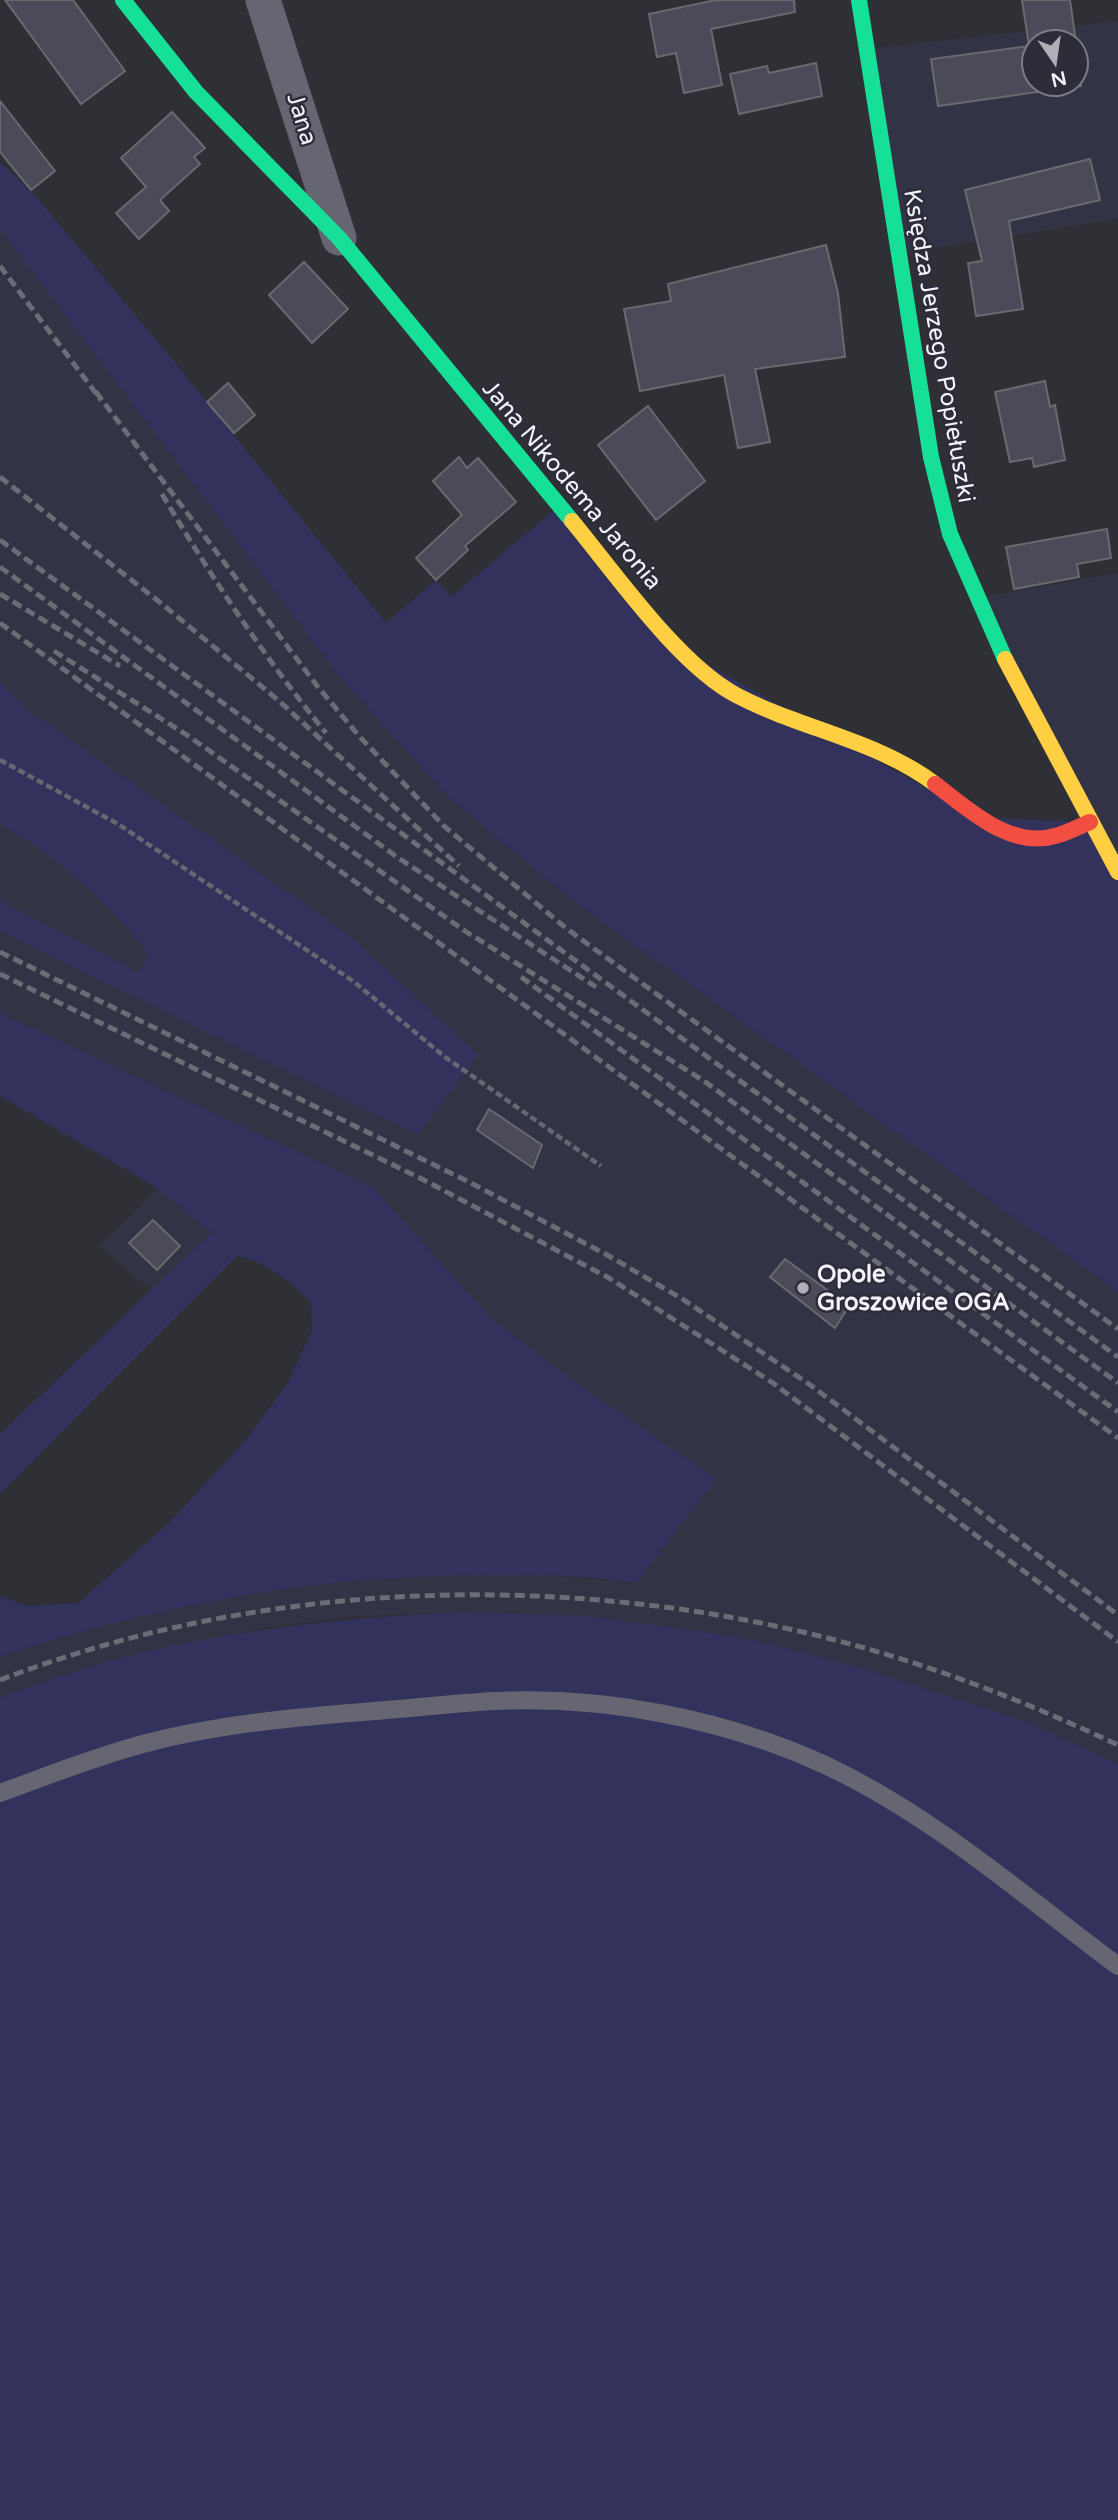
<svg xmlns="http://www.w3.org/2000/svg" width="1118" height="2520" viewBox="0 0 1118 2520" font-family="'Varela Round',sans-serif">
<rect width="100%" height="100%" fill="#2f3036"/>
<!-- built -->
<path fill="#323344" fill-rule="evenodd" d="M1118,21V219L898,254L867,49ZM1034,42H1076V84H1034Z
M0,229L339,676L448,797L568,897L1118,1292V1764L1028,1722L741,1637L588,1616L459,1612L347,1617L263,1628L93,1666L0,1698V1657L80,1630L166,1608L269,1589L433,1575H546L636,1583L572,1380L489,1316L373,1187L0,1013Z
M1118,573V872L977,598Z
M157,1190L212,1232L151,1290L99,1246Z"/>
<!-- green -->
<path fill="#32325d" d="M0,162L38,199L168,354L386,623L436,580L451,597L559,506L678,648L979,818L1090,822L1118,872V1292L568,897L448,797L339,676L0,229Z
M0,682L25,708L350,936L478,1055L418,1135L0,931V901L138,972L149,955C109,901 56,858 0,823Z
M0,1013L373,1187L489,1316L572,1380L716,1479L636,1583C585,1575 534,1575 483,1575C317,1576 157,1604 0,1657V1596L26,1606L78,1603L169,1523L246,1440L288,1383L312,1331L311,1302C292,1282 264,1261 237,1256L0,1494V1434L212,1232L147,1182L0,1096Z
M459,1612L588,1616L741,1637L844,1663L1028,1722L1118,1764V2520H0V1698C147,1639 302,1620 459,1612Z"/>
<!-- building -->
<path fill="#4a4a58" stroke="#696a6f" stroke-width="2" d="M5,0H73L125,71L81,104Z
M716,0H794L795,12L711,29L722,85L684,93L676,53L657,57L649,14Z
M1022,0H1070L1076,42H1034V84H1076V46L1081,86L938,106L931,59L1029,46Z
M816,63L822,96L739,114L730,74L767,66L769,73Z
M0,101L55,171L31,190L0,152Z
M172,112L205,148L194,157L200,164L160,200L169,211L139,239L116,213L146,187L121,158Z
M1090,159L1100,200L1009,221L1023,309L976,316L968,263L982,261L965,190Z
M826,245L838,293L845,357L755,369L770,442L738,448L724,375L640,391L624,309L671,301L668,284Z
M304,262L348,309L312,343L269,295Z
M1045,381L1050,407L1055,405L1065,460L1034,467L1032,458L1010,462L995,392Z
M228,383L255,415L234,433L207,402Z
M648,406L705,481L656,520L598,445Z
M459,457L467,468L478,458L516,502L465,546L468,550L436,580L416,558L462,515L433,481Z
M1107,529L1111,558L1077,564L1079,577L1014,589L1006,547Z
M489,1109L542,1145L533,1168L477,1130Z
M153,1220L180,1246L157,1270L129,1243Z
M785,1259L849,1306L835,1328L770,1277Z"/>
<g fill="none" stroke-linecap="round" stroke-linejoin="round">
<!-- path -->
<path stroke="#676772" stroke-width="4.5" stroke-dasharray="7 3.5" stroke-linecap="butt" d="M0,760L118,824L353,981L445,1057L601,1166"/>
<!-- lane -->
<path stroke="#656672" stroke-width="18" d="M0,1793C47,1776 94,1757 143,1744C218,1724 298,1717 375,1711C415,1708 456,1703 496,1701C606,1696 725,1719 825,1765C932,1815 1024,1896 1118,1966"/>
<!-- street -->
<path stroke="#656672" stroke-width="35" d="M263,0L339,238"/>
<!-- fast -->
<path stroke="#16e098" stroke-width="16" d="M123,0L196,92L339,238L572,521
M859,0L931,457L950,534L1005,659"/>
<!-- slow -->
<path stroke="#ffcf43" stroke-width="16" d="M572,521C615,573 678,664 736,695C800,729 877,740 935,784
M1005,659L1118,872"/>
<!-- jam -->
<path stroke="#f24e42" stroke-width="16" d="M935,784C968,809 1010,849 1055,836C1067,833 1078,827 1090,822"/>
<!-- rail -->
<path stroke="#6b6c75" stroke-width="5" stroke-dasharray="10 5" stroke-linecap="butt" d="M0,266L101,400
M96,392L318,687L359,736L444,826L567,929L1118,1329
M0,477L162,604L278,700L459,866
M162,494C212,578 264,657 326,733
M0,540L1118,1357
M0,567L397,857L596,987
M0,594L120,666
M0,623L1118,1438
M54,651L187,735L465,931L704,1081L1118,1383
M0,952L471,1183L609,1256L684,1300L809,1384L1118,1615
M0,974L422,1179L609,1278L773,1383L1118,1642
M521,977L1118,1412
M0,1680C244,1586 525,1572 780,1627C898,1652 1010,1694 1118,1745"/>
</g>
<!-- markers -->
<circle fill="#aeafb7" stroke="#2c2d39" stroke-width="2.5" cx="803" cy="1288" r="7"/>
<g text-anchor="middle" dominant-baseline="central" stroke-width="5" stroke-linejoin="round" paint-order="stroke">
<!-- street labels -->
<g font-size="24" fill="#f3f3fc" stroke="#2c2d39">
<text transform="translate(302 119) rotate(73)">Jana</text>
<text transform="translate(939 346) rotate(80)">Księdza Jerzego Popiełuszki</text>
<text transform="translate(572 485) rotate(50)">Jana Nikodema Jaronia</text>
</g>
<!-- poi labels -->
<g font-size="24" font-weight="bold" fill="#f3f3fc" stroke="#2c2d39" text-anchor="start">
<text x="817" y="1274">Opole<tspan x="817" dy="28">Groszowice OGA</tspan></text>
</g>
</g>
<!-- north arrow -->
<g transform="translate(1055 63) rotate(167)"><circle r="33" fill="#2c2d39" stroke="#7c7c87" stroke-width="2"/>
<path d="M0-5L12 26L0 18L-12 26Z" fill="#aeafb7"/>
<text y="-10" font-size="19" font-weight="bold" text-anchor="middle" fill="#f3f3fc">N</text>
</g>
</svg>
